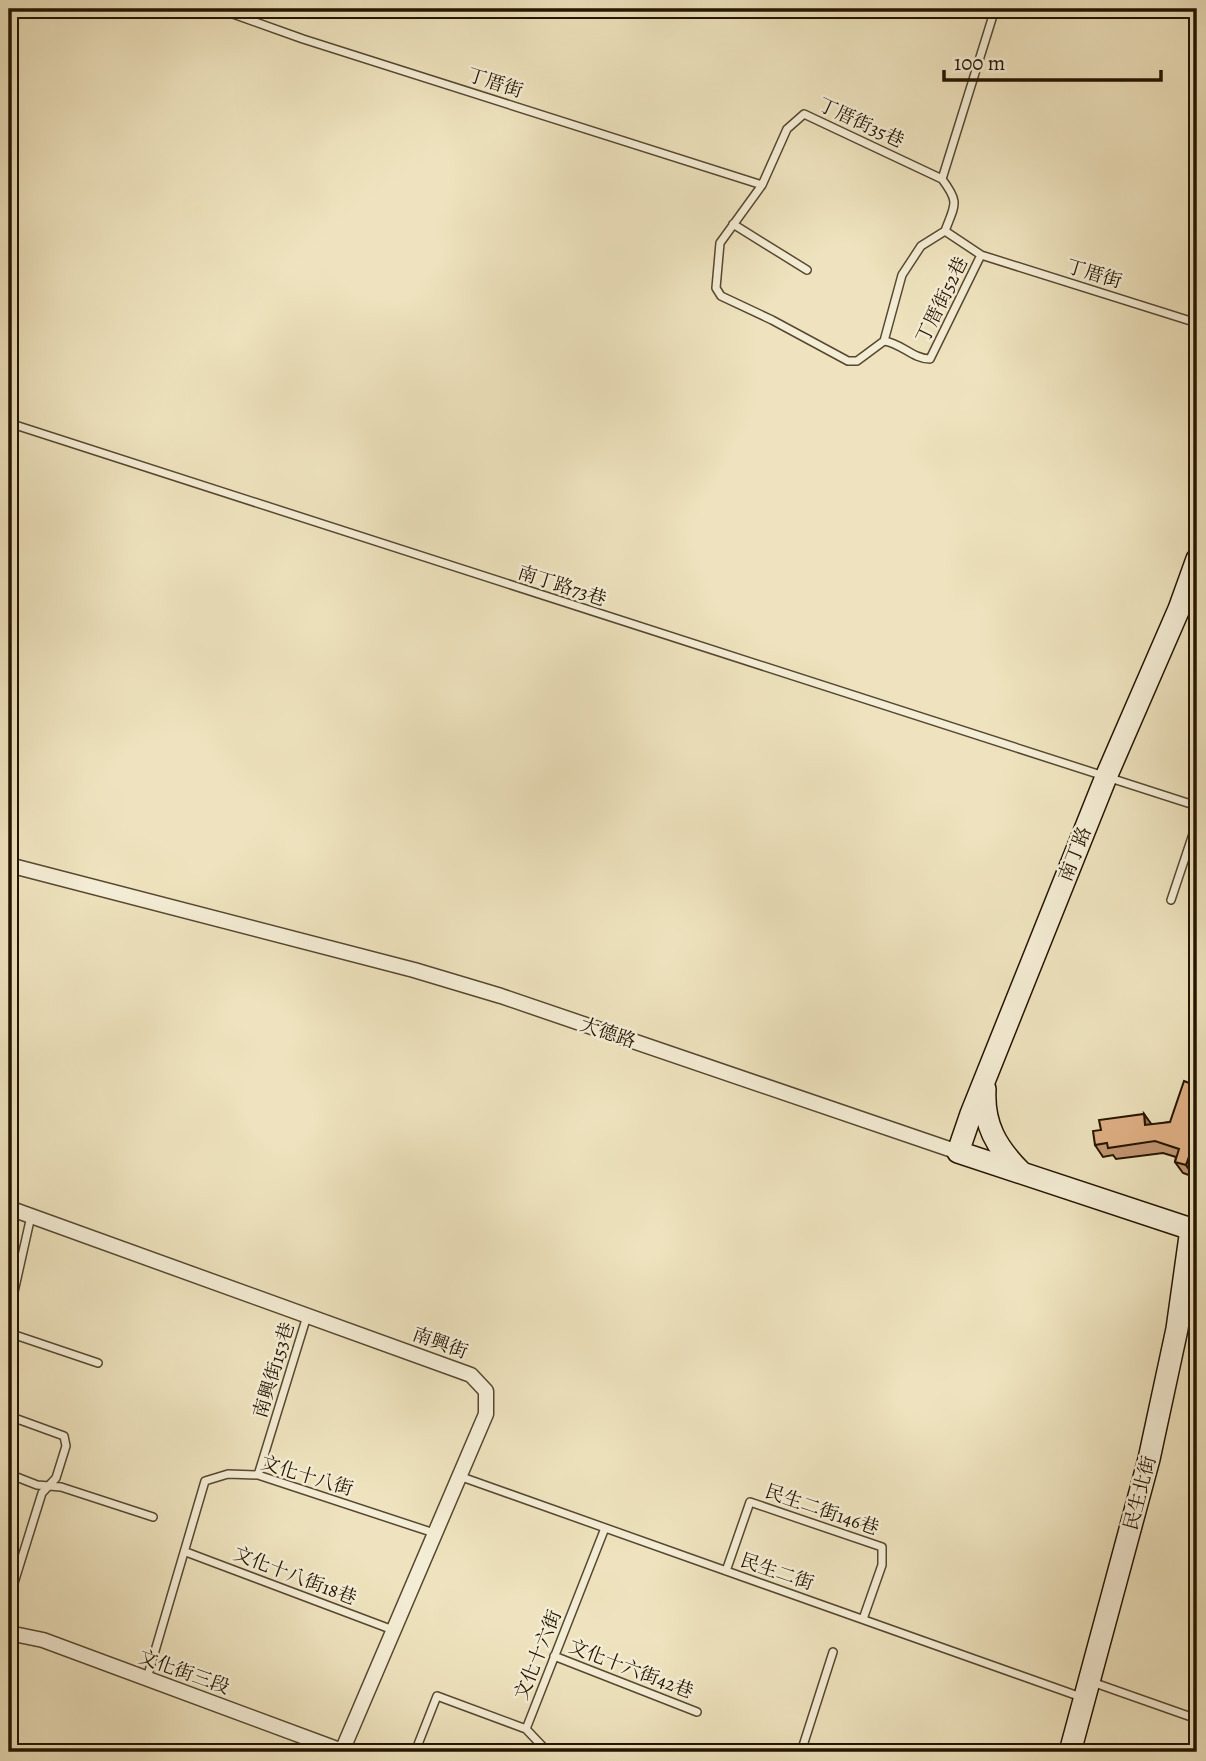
<svg xmlns="http://www.w3.org/2000/svg" width="1206" height="1761" viewBox="0 0 1206 1761" font-family="Alegreya,'Noto Serif TC',serif">
<rect width="100%" height="100%" fill="#eee3be"/>
<filter id="stains"><feTurbulence type="fractalNoise" baseFrequency=".00286" numOctaves="4"/><feColorMatrix values="0 0 0 0 .2 0 0 0 0 .09 0 0 0 0 .02 0 0 0 .5 -.17"/></filter>
<radialGradient id="worn" r=".72"><stop offset=".6" stop-color="#630" stop-opacity="0"/><stop offset="1" stop-color="#630" stop-opacity=".3"/></radialGradient>
<g fill="none" stroke-linecap="round" stroke-linejoin="round">
<defs>
<path id="lane" d="M219,9L303,39L762,185
M942,179L804,114L787,129L762,185L720,243L716,288L721,296L772,320L848,361H857L884,341C901,343 913,359 930,359L981,255L945,231C955,204 960,203 942,179L995,9
M733,224L807,270
M981,255L1197,323
M884,341L902,275L921,246L945,231
M9,423L1197,806
M1171,900L1197,822
M9,1314L31,1216
M9,1333L98,1363
M9,1416L64,1436L66,1446L56,1478L42,1493L9,1599
M9,1474L37,1485L61,1487L153,1517
M258,1475L307,1316
M459,1476L1081,1697
M186,1552L393,1630
M726,1571L750,1502L882,1547V1565L863,1619
M554,1656L697,1712
M147,1678L205,1481L228,1474L258,1475L434,1533
M1092,1682L1197,1719
M526,1729L544,1748L555,1752
M415,1752L437,1696L526,1729L605,1528
M801,1752L833,1652"/>
<path id="street" d="M9,865L414,970L501,996L958,1152
M9,1208L471,1375L486,1391V1414L342,1751
M9,1633L43,1640L345,1752"/>
<path id="secondary" d="M985,1089C983,1124 996,1147 1021,1172
M1070,1752L1149,1459L1177,1329L1191,1229L958,1152L971,1114L1106,777L1179,609L1197,559"/>
</defs>
<!-- lane casing -->
<use href="#lane" stroke="#564830" stroke-width="10"/>
<!-- street casing -->
<use href="#street" stroke="#564830" stroke-width="17"/>
<!-- secondary casing -->
<use href="#secondary" stroke="#241400" stroke-width="24"/>
<!-- lane -->
<use href="#lane" stroke="#f4edd5" stroke-width="7"/>
<!-- street -->
<use href="#street" stroke="#f4edd5" stroke-width="14"/>
<!-- secondary -->
<use href="#secondary" stroke="#f4edd5" stroke-width="21"/>
</g>
<!-- wall -->
<path fill="#c29773" stroke="#241400" stroke-width="2" d="M1197,1086V1168L1194,1177L1183,1173L1175,1162L1176,1157L1163,1153L1116,1159L1113,1155L1103,1157L1095,1145L1101,1130L1144,1114L1151,1125L1170,1122Z"/>
<!-- shaded-wall -->
<path fill="#9e7b5e" stroke="#241400" stroke-width="2" d="M1144,1114L1152,1125H1145Z
M1191,1151L1197,1160V1168L1194,1177L1186,1165Z"/>
<!-- building -->
<path fill="#e1b086" stroke="#241400" stroke-width="2" d="M1184,1081L1197,1086V1153L1191,1151L1186,1165L1175,1162L1179,1149L1155,1141L1108,1148L1107,1143L1095,1145L1093,1131L1101,1130L1099,1120L1144,1114L1145,1125L1170,1122Z"/>
<g text-anchor="middle" dominant-baseline="central" stroke-width="5" stroke-linejoin="round" paint-order="stroke">
<!-- street labels -->
<g font-size="19" fill="#241400" stroke="#f4edd5">
<text transform="translate(495 83) rotate(18)">丁厝街</text>
<text transform="translate(861 123) rotate(25)">丁厝街35巷</text>
<text transform="translate(1094 274) rotate(17)">丁厝街</text>
<text transform="translate(942 300) rotate(-64)">丁厝街52巷</text>
<text transform="translate(562 586) rotate(18)">南丁路73巷</text>
<text transform="translate(1075 854) rotate(-68)">南丁路</text>
<text transform="translate(608 1033) rotate(19)">大德路</text>
<text transform="translate(440 1343) rotate(20)">南興街</text>
<text transform="translate(274 1370) rotate(-73)">南興街153巷</text>
<text transform="translate(307 1476) rotate(17)">文化十八街</text>
<text transform="translate(1140 1493) rotate(-75)">民生北街</text>
<text transform="translate(822 1510) rotate(19)">民生二街146巷</text>
<text transform="translate(777 1572) rotate(19)">民生二街</text>
<text transform="translate(295 1576) rotate(21)">文化十八街18巷</text>
<text transform="translate(538 1655) rotate(-68)">文化十六街</text>
<text transform="translate(631 1669) rotate(21)">文化十六街42巷</text>
<text transform="translate(184 1672) rotate(20)">文化街三段</text>
</g>
</g>
<!-- margin -->
<rect width="1206" height="1761" fill="none" stroke="#eee3be" stroke-width="35"/>
<rect x="10" y="10" width="1185" height="1740" fill="none" stroke="#241400" stroke-width="3.5"/>
<rect x="18" y="18" width="1171" height="1726" fill="none" stroke="#241400" stroke-width="2"/>
<!-- scale -->
<path d="M944 70v10h217v-10" fill="none" stroke="#241400" stroke-width="3.5"/>
<text x="954" y="70" font-size="21" fill="#241400" stroke="#f4edd5" stroke-width="5" paint-order="stroke">100 m</text>
<rect width="100%" height="100%" filter="url(#stains)"/>
<rect width="100%" height="100%" fill="url(#worn)"/>
</svg>
